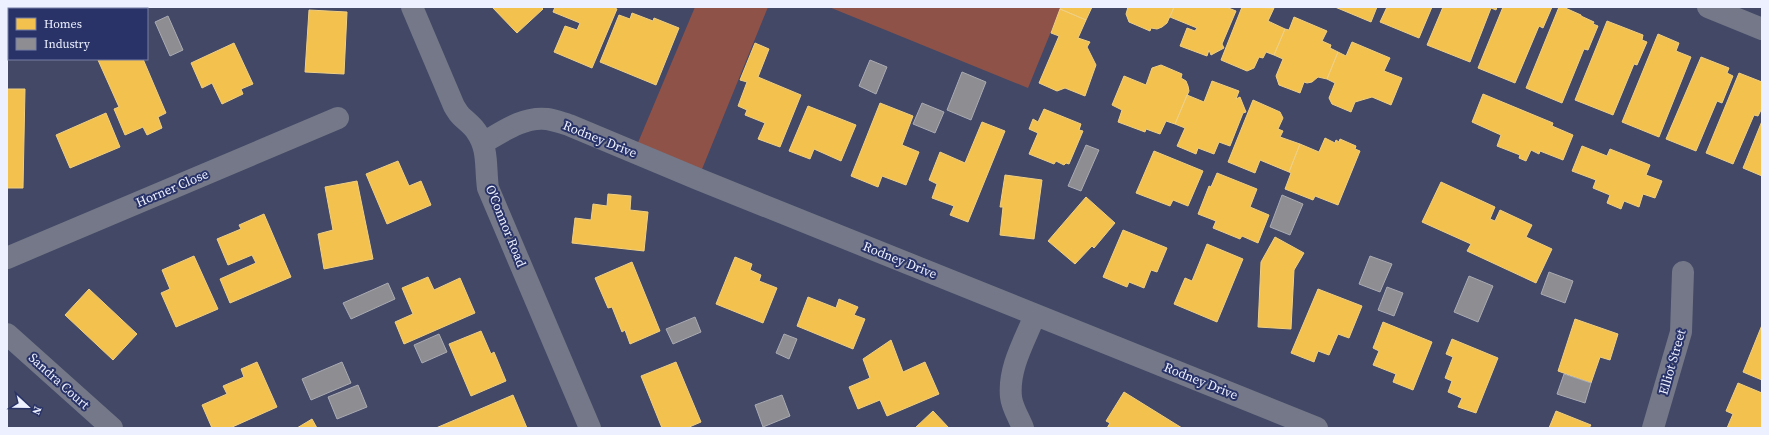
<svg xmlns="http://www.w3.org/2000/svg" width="1769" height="435" viewBox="0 0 1769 435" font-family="'Source Serif 4',serif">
<rect width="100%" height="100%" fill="#424865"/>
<!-- green -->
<path fill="#8f5248" d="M695,7H768L698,179L634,152Z
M829,7H1061L1028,88Z"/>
<!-- homes -->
<path fill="#f2c14e" stroke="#f0cf83" d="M7,7H45L46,9H9V33H7Z
M492,7H541L543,9L517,33Z
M555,7H612L617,9L592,68L554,52L565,26L577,30L580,23L553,12Z
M1061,7H1092L1086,20L1060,9Z
M1128,7H1174L1167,23L1162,27L1157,29L1151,28L1150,31L1129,22L1126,14Z
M1174,7H1226L1236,11L1222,44L1224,48L1211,55L1209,50L1207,56L1180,46L1187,28L1195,31L1197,28L1170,17Z
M1242,7L1274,8L1268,21L1285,29L1274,55L1266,52L1263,58L1259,57L1254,68L1247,71L1221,60Z
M1335,7H1377L1371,22Z
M1387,7H1432L1419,38L1380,22Z
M1443,7H1497L1496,10L1491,8L1470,62L1427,45Z
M1503,7H1552L1543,28L1539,26L1515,83L1478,68Z
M1559,7H1563L1581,15V16L1594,22L1593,24L1598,26L1588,50L1584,49L1562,103L1526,88Z
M1060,9L1086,20L1078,38L1090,42L1087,47L1096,65L1085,96L1065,88L1057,91L1039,83L1059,36L1051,33Z
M309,10L347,12L344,74L305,72Z
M632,13L653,21L654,18L679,28L656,85L600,62L619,15L630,19Z
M1294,17L1327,31L1322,41L1331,45L1330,48L1338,52L1327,79L1318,77L1312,82L1307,83L1304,82L1300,93L1279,85L1276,76L1283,59L1274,55L1285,29L1289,30Z
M1607,21L1643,35L1642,40L1647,42L1637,65L1634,64L1613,115L1575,100Z
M1658,34L1679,43L1676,51L1691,57L1659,137L1622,122Z
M1352,42L1390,58L1384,71L1402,78L1391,105L1372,97L1355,102L1351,112L1332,104L1329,98L1335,83L1327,79L1338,52L1346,56Z
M234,43L253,84L241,89L243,94L222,104L212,83L202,88L191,63Z
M755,43L769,49L758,77L801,95L780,147L758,139L765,123L745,115L747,110L738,106L747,82L740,80Z
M1701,57L1729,68L1727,73L1733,76L1722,103L1717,101L1696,151L1666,139Z
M100,59H143L166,113L158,117L162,128L147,135L143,127L125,135L114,109L119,107L98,60Z
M1161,65L1182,74L1181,78L1186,81L1188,86L1189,91L1175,124L1166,121L1160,134L1146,129L1145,132L1118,122L1122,110L1112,105L1124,76L1146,85L1152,68Z
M1739,73L1762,82V108L1758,116L1754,115L1733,164L1706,153Z
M1212,81L1239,91L1236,99L1240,97L1246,112L1243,113L1230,146L1219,142L1214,154L1198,148L1196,154L1177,146L1185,128L1175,124L1187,95L1204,102Z
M7,89H25L23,188H7Z
M1483,94L1553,123L1552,126L1573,135L1563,160L1540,151L1539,154L1531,150L1526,161L1519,158L1520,155L1497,146L1501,135L1472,122Z
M1253,100L1280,112L1283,118L1278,129L1283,131L1280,137L1300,144L1289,172L1260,160L1255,173L1228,162Z
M880,103L913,116L902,145L919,152L906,185L882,176L878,187L851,176Z
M808,106L856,125L841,161L814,149L810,159L789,151Z
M1044,109L1081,124L1079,130L1083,131L1069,164L1066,163L1064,165L1056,161L1054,164L1029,154L1038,133L1029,129L1033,119L1038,122Z
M106,113L120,147L70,168L56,135Z
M1762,121V176L1743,168Z
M982,122L1005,131L968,222L950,215L954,206L932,198L937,184L929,180L940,152L965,163Z
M1325,138L1335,143L1336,140L1339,142L1340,139L1356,146L1355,149L1360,151L1338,205L1315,196L1313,200L1285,189L1291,173L1289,172L1300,144L1319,152Z
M1582,146L1607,156L1610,149L1650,165L1646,175L1662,181L1655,198L1643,194L1639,207L1624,201L1621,209L1607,203L1610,195L1593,188L1596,180L1572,171Z
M1154,151L1203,171L1188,206L1173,200L1170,206L1136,193Z
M398,161L409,186L421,181L431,205L387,224L366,174Z
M1217,173L1257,189L1250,207L1269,215L1258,243L1242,236L1240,239L1213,228L1216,221L1198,214L1209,186L1211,187Z
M1005,175L1042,180L1034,239L1000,235L1003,207H1000Z
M357,181L373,259L324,269L318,234L333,230L325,187Z
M1441,182L1495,207L1490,219L1495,221L1500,210L1532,225L1526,237L1552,249L1536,283L1467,251L1471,244L1422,222Z
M608,194L631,196L630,210L648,212L644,251L572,243L575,218L591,220L593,204L607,206Z
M1086,197L1115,223L1094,248L1092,246L1075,264L1048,241Z
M264,214L291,277L230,303L220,279L256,263L252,255L228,265L217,239L241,229L239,225Z
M1123,230L1167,248L1157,272L1151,270L1144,288L1129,282L1127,287L1103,277Z
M1275,237L1304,253L1294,270L1291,329L1258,327L1261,262Z
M1207,244L1243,259L1217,322L1174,304L1185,278L1192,281Z
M194,256L218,309L176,327L161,293L170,289L162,270Z
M735,257L752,264L750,270L761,275L759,281L777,288L763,323L716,304Z
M632,262L660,331L630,344L625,330L622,332L612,307L608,308L595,278Z
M428,277L434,290L460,278L475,313L404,344L395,322L413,314L402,288Z
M89,289L137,334L113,360L65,315Z
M1318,289L1362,306L1349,338L1338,334L1329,355L1318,351L1314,362L1291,353Z
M808,297L836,308L839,299L858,307L854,315L865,319L853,349L797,326Z
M1575,319L1618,334L1610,360L1600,357L1591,383L1558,371Z
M1383,322L1432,342L1413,390L1393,382L1396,374L1373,365L1379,351L1373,348Z
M1762,325V380L1743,372Z
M481,331L491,354L494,352L506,381L471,396L449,344Z
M1452,339L1498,358L1476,413L1458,407L1462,398L1448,392L1452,381L1445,378L1453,357L1446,354Z
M891,340L903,372L925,362L939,394L887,416L880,400L858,409L849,387L870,378L863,359Z
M257,362L277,407L230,428H212L202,405L227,394L223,386L244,377L241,369Z
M676,362L701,422L687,428H662L641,376Z
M1738,383L1762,393V428H1727L1733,414L1726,411Z
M1124,392L1182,428H1107L1110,423L1106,421Z
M513,395L527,428H436Z
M933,411L949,428H915Z
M1556,411L1591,425L1589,428H1549Z
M312,419L317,428H297Z"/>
<!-- industry -->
<path fill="#8d8d92" stroke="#aaabb3" d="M168,16L183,50L170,56L155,22Z
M870,60L887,67L876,94L859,86Z
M962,72L986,82L971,120L947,110Z
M922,103L944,112L935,133L913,124Z
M1086,145L1099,150L1081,191L1068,186Z
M1282,195L1303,204L1290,235L1270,227Z
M1370,256L1392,264L1380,292L1359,284Z
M1549,272L1573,281L1565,303L1541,294Z
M1469,276L1493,286L1478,322L1454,312Z
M388,283L395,299L351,319L343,303Z
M1387,287L1403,293L1394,316L1378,310Z
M695,317L701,332L673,344L666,329Z
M439,334L447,352L422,363L414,345Z
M784,334L797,339L789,359L776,353Z
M342,362L351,383L311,400L302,379Z
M1564,374L1591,383L1585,403L1557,394Z
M358,385L367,407L337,419L328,397Z
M782,395L790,416L763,427L755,405Z"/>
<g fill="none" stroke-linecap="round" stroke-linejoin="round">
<!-- minor -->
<path stroke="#747888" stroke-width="22" d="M412,7L454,106C456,109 458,113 461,116C466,121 472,125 476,131C489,149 485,168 488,188L590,428
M1708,7L1762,29
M483,143C502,132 524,116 547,119C554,120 562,123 569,125L698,179L1317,428
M7,258L338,118
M7,334L112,428
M1023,428C1019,418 1012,407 1011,397C1008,368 1025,340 1035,315
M1653,428L1681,332L1683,272"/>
</g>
<g text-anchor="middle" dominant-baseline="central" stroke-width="4" stroke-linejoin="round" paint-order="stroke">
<!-- street labels -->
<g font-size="13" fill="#edf1ff" stroke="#293368">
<text transform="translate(600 139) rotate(22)">Rodney Drive</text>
<text transform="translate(172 188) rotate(-23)">Horner Close</text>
<text transform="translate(506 226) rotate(68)">O'Connor Road</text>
<text transform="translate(900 260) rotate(22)">Rodney Drive</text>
<text transform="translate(1672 362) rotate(-74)">Elliot Street</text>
<text transform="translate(59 381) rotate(42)">Sandra Court</text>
<text transform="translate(1201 381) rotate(22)">Rodney Drive</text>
</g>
</g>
<!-- border -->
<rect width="1769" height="435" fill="none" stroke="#edf1ff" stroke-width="16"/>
<!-- legend -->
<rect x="8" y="8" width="140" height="52" fill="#293368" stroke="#777fa4"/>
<rect x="16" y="18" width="20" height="12" fill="#f2c14e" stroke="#777fa4"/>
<text x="44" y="28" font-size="12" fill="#edf1ff">Homes</text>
<rect x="16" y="38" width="20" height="12" fill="#8d8d92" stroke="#777fa4"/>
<text x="44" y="48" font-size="12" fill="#edf1ff">Industry</text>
<!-- north arrow -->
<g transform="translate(28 407) rotate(112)" stroke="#293368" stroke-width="3" paint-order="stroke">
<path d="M0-3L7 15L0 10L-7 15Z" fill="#edf1ff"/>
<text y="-6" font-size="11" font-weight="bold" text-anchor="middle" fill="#edf1ff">N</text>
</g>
</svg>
